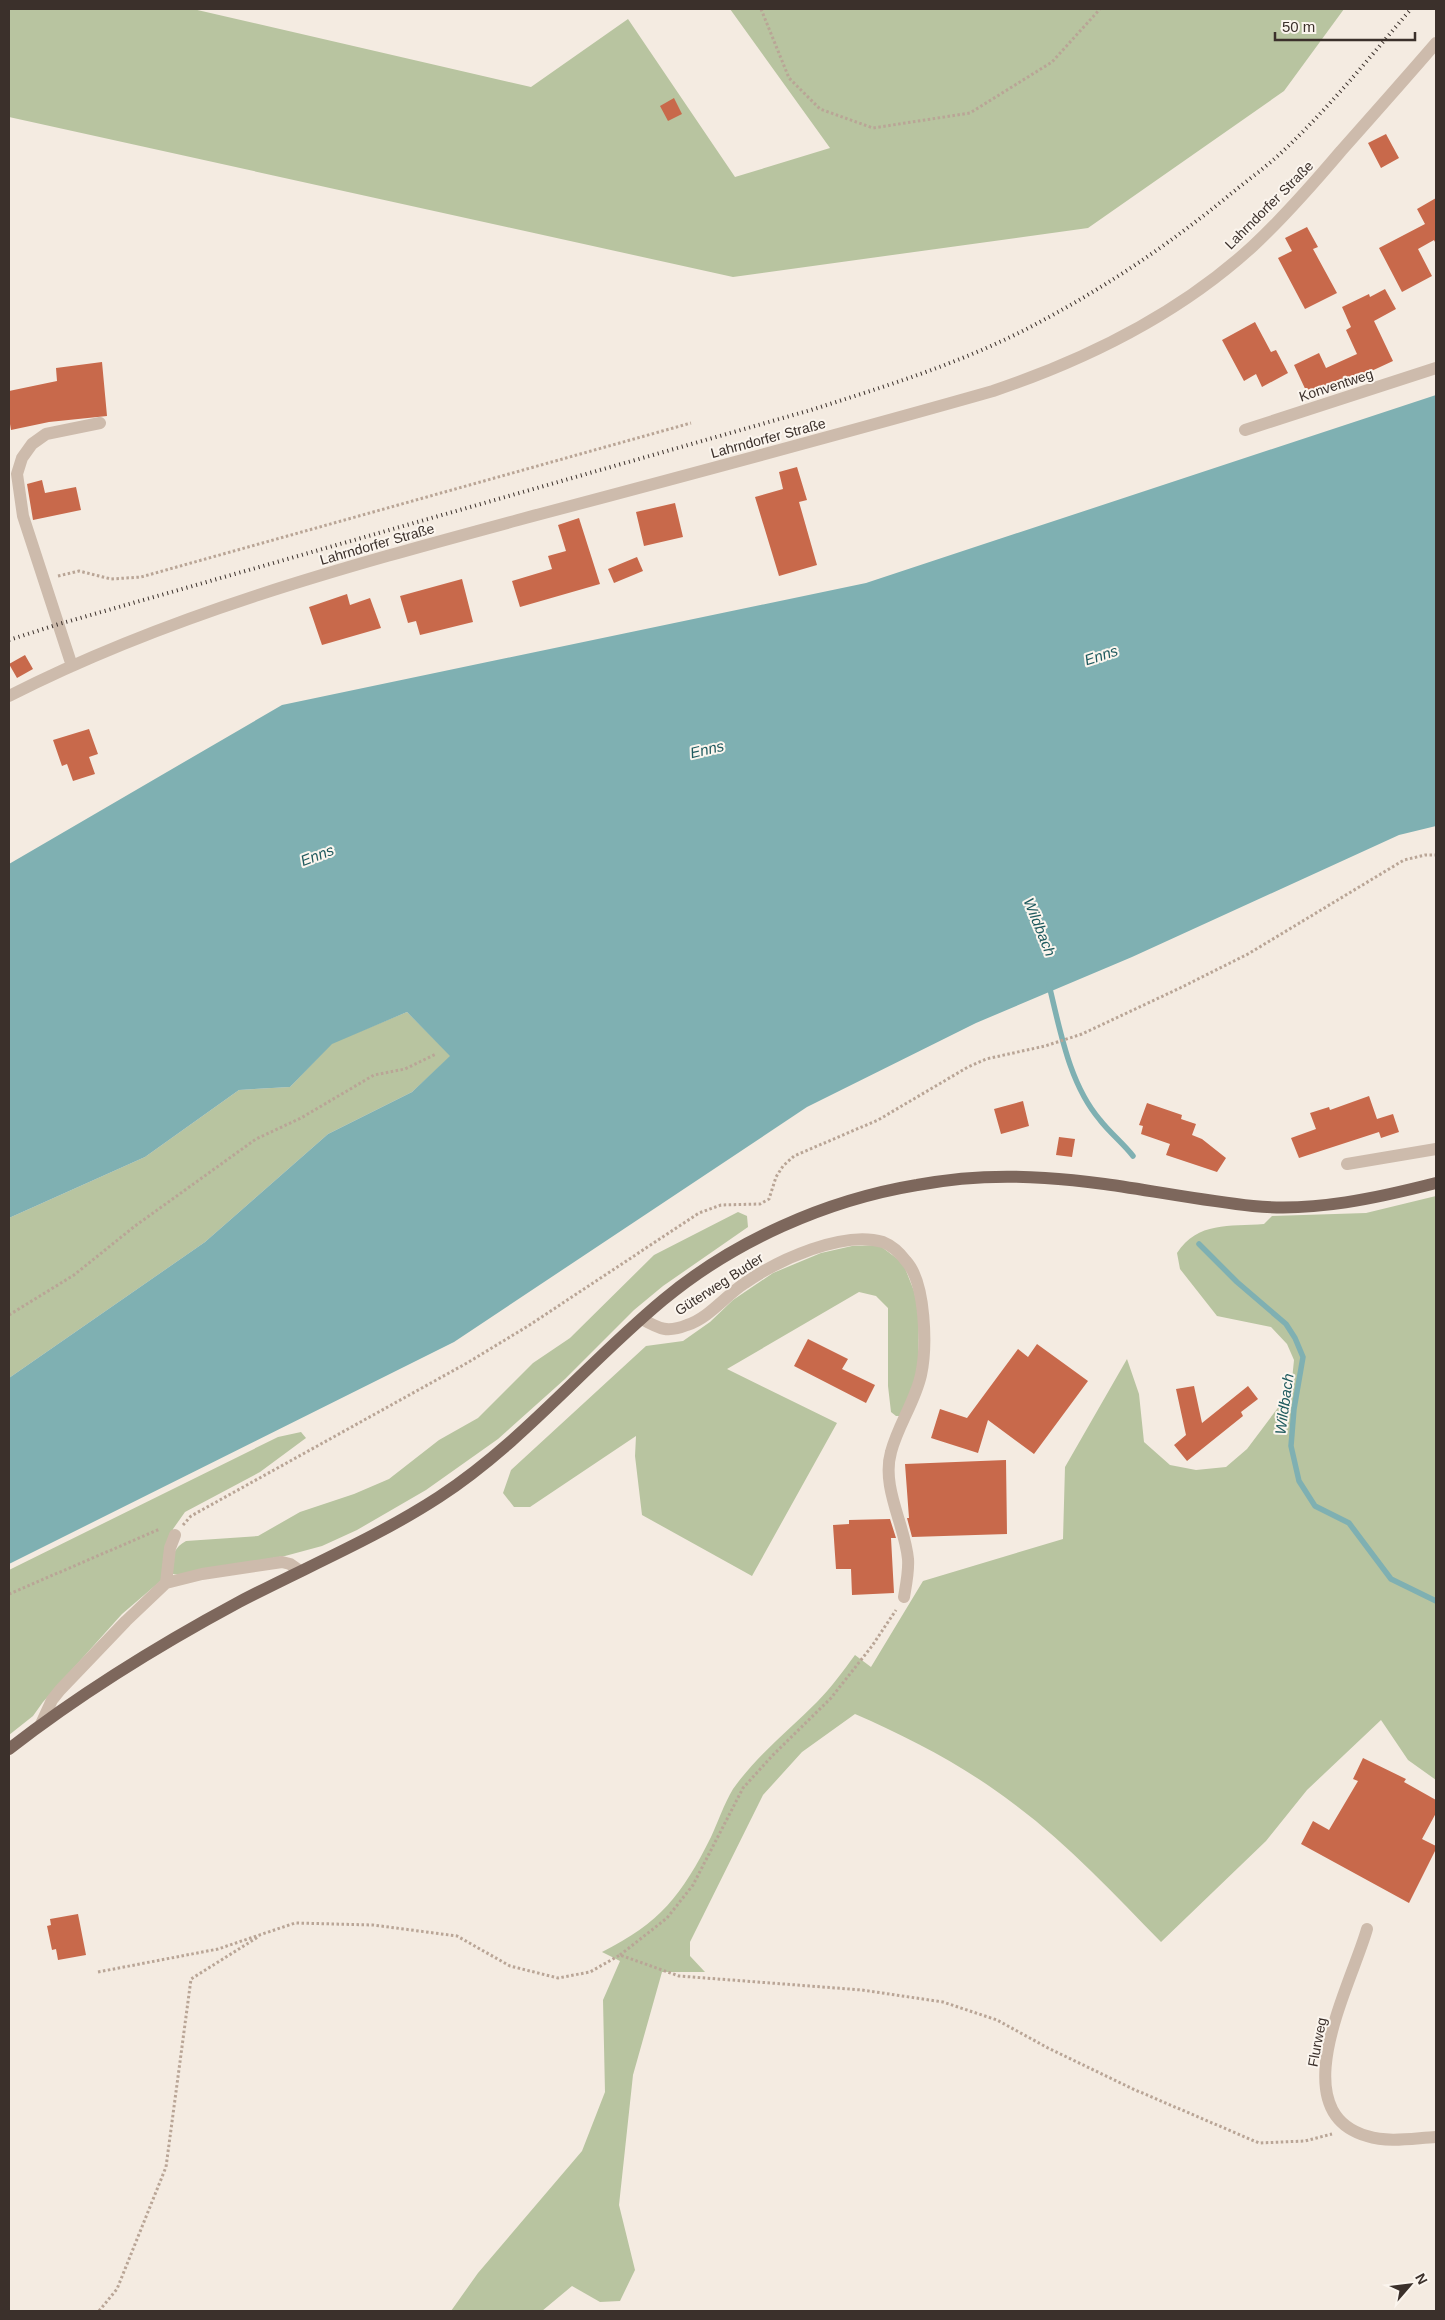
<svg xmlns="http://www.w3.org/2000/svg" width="1445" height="2320" viewBox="0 0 1445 2320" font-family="Helvetica,sans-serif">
<rect width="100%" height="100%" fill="#f4ebe1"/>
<!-- green -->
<path fill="#b8c4a0" d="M9,9H193L531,87L628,19L735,177L830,148L730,9H1344L1284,91L1088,228L733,277L9,117Z
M407,1012L451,1056L412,1092L328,1134L205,1242L9,1378V1218L145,1157L239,1090L290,1087L332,1043Z
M1436,1196V1780L1408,1760L1381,1720L1307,1790L1266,1841L1161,1942C1114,1894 1068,1844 1014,1804C966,1767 910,1738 855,1714L802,1752L763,1795L690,1942V1956L705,1972H662L633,2075L619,2205L635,2270L620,2301L600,2302L572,2286L542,2311H451L478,2273L582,2151L605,2092L603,2000L620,1961L602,1952C660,1923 682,1895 711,1837C718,1822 724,1804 733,1789C757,1755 788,1731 817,1702C831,1688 843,1671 855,1655L871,1667L923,1581L1063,1539L1065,1467L1127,1359L1139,1394L1144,1442L1170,1465L1196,1470L1226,1467L1247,1449L1283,1401L1292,1380L1294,1360L1287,1344L1271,1327L1217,1316L1180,1269L1177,1253C1198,1221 1229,1227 1264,1224L1272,1216L1366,1213Z
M738,1212L747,1216L748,1227L663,1286L634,1310L565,1379L498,1439L426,1490L357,1530L322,1546L285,1556L217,1567L180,1575L173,1574C173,1559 171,1549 186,1541L258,1536L300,1512L354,1494L389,1479L439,1440L478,1418L533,1363L570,1338L654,1255Z
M879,1245L903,1263L914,1291L919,1314L918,1375L902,1416H896L891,1412L888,1386V1308L876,1296L859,1292L727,1369L837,1423L752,1576L642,1515L635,1456L636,1436L530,1507H514L503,1493L511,1470L646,1346L683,1341L710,1322L733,1300L773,1273L821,1253L852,1246Z
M301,1432L306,1438L260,1472L185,1512L173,1529L164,1578L122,1614L43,1702L33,1716L9,1735V1570L278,1437Z"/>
<!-- water -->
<path fill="#7fb0b2" d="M1436,395V826L1399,835L1132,957L976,1023L807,1107L454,1342L9,1564V1378L205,1242L328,1134L412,1092L450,1056L407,1012L332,1044L290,1087L239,1090L145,1157L9,1218V864L282,705L866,583Z"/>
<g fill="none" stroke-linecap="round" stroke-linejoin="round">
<!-- stream -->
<path stroke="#7fb0b2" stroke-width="5.5" d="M1049,985C1060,1029 1069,1084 1100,1120C1110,1133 1123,1143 1133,1156
M1199,1244L1237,1282L1286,1324L1295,1338L1303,1357L1294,1409L1291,1446L1299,1481L1315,1506L1349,1523L1391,1579L1436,1601"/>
</g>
<!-- building -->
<path fill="#c8694b" d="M674,98L682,114L668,121L660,106Z
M1386,134L1399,158L1381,168L1368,143Z
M1436,198V244L1434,240L1418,249L1432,276L1402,292L1379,248L1425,224L1417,209Z
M1307,227L1318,247L1313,249L1337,293L1305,309L1278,258L1292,251L1285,238Z
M1385,289L1396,309L1374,321L1393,361L1339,386L1336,381L1308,395L1294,365L1319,353L1326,368L1357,354L1346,330L1351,327L1342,307L1369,294L1370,297Z
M1255,322L1271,352L1276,350L1288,373L1262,387L1256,374L1244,381L1222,340Z
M102,362L107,416L49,422L11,430L9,418V391L57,381L56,368Z
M797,467L807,500L799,502L817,565L779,576L755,497L783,489L779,472Z
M42,480L45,493L76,487L81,510L33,520L27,484Z
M675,503L683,537L644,546L636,512Z
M579,518L600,584L520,607L512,581L552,569L548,556L566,551L558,525Z
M637,557L643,571L614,583L608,569Z
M462,579L473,622L420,635L416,621L408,623L400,596Z
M347,594L350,605L370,598L381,628L322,645L309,607Z
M25,655L33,669L17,678L9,664Z
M89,729L98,754L89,757L95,774L73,781L67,764L62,766L53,740Z
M1369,1096L1377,1119L1393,1114L1399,1132L1381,1138L1379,1132L1299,1158L1291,1138L1316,1129L1310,1113L1329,1107L1330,1110Z
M1023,1101L1029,1126L1001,1134L994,1109Z
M1147,1103L1182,1115L1181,1119L1196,1124L1192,1135L1202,1139L1226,1158L1217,1172L1166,1155L1170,1144L1141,1134L1143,1126L1139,1125Z
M1059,1137L1075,1139L1072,1157L1056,1155Z
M808,1339L848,1359L842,1369L875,1385L866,1403L794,1366Z
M1037,1344L1088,1381L1034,1454L988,1420L978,1453L931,1438L940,1409L967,1418L1018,1349L1028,1357Z
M1194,1386L1202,1423L1248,1386L1258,1399L1241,1412L1243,1416L1187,1461L1174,1445L1186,1435L1176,1389Z
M1006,1460L1007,1534L912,1537L907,1518H909L905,1464Z
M890,1519L896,1538H891L894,1593L852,1595L851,1569H836L833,1525L849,1524V1520Z
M1363,1758L1406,1779L1404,1782L1436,1800V1813L1422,1839L1436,1846V1849L1409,1903L1301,1844L1313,1821L1329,1830L1358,1781L1353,1779Z
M78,1914L86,1955L58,1960L56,1949L52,1950L47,1926L51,1925L50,1919Z"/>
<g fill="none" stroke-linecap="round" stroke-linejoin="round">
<!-- path -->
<path stroke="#b9a596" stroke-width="3" stroke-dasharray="2.5 2.5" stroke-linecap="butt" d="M761,9L789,78L820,109L873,128L970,113L1052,62L1100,9
M58,576L79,571L111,579L141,577L691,423
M9,1315L74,1275L135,1226L256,1139L301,1118L374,1075L405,1069L436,1054
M183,1525L191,1516L467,1363L528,1326L699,1213L721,1205L760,1204L769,1199L776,1177L783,1166L794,1156L878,1120L968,1067L986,1059L1045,1046L1082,1034L1180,988L1248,954L1404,860L1425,855H1436
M9,1594L160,1529
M620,1955L667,1918L693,1885L743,1788L772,1756L831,1698L872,1646L896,1610
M98,1972L218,1949L295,1923L373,1925L457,1936L510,1966L558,1978L590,1972L620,1955L679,1976L862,1990L943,2002L997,2020L1048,2048L1133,2089L1259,2143L1305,2141L1332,2134
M99,2311L117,2289L166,2167L191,1979L258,1937"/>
<!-- minor -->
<path stroke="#cdbbac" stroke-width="12" d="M1245,430L1436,368
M72,666L23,516L17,474L22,458L32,444L46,434L100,423
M9,696C170,614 344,567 518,520C676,478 835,436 993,391C1088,359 1179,314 1253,246C1284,217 1313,184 1341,151C1373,115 1405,79 1436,43
M1347,1164L1436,1149
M642,1319C660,1329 667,1333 687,1325C709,1318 726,1295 745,1283C778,1260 843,1230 883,1242C893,1246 900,1253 906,1261C926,1283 927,1347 921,1375C915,1402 898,1425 891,1452C881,1487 905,1525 908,1559C909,1571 906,1585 904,1597
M166,1583L170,1548L175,1535
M41,1724L52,1700L60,1690L126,1621L166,1583L202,1574L282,1562L290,1564L300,1571
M1367,1929C1352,1983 1281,2111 1367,2136C1389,2143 1414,2138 1436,2137"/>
<!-- major -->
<path stroke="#7d675c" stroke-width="12" d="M9,1749C81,1693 159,1645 239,1602C306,1567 376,1538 439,1497C523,1442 586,1364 663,1300C734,1241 826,1200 917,1185C959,1177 1003,1175 1045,1178C1115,1182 1184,1199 1253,1206C1315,1212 1377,1198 1436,1183"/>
<!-- rail -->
<path stroke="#3b302b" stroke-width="4" stroke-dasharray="1 4" stroke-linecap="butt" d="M9,640L59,624L811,410C886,386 965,362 1036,324C1104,288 1167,246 1227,197C1245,182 1265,168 1282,152C1329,108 1369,58 1411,9"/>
</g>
<g text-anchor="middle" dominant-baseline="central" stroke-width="4" stroke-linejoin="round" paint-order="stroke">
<!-- street labels -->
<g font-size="14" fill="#3b302b" stroke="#fbf5ee">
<text transform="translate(1269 205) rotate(-45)">Lahrndorfer Straße</text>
<text transform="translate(1336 385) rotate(-18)">Konventweg</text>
<text transform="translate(768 438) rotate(-15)">Lahrndorfer Straße</text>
<text transform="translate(377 544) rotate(-16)">Lahrndorfer Straße</text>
<text transform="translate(719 1284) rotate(-33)">Güterweg Buder</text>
<text transform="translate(1317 2042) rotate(-79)">Flurweg</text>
</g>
<!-- water labels -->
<g font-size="15" font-style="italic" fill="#1f5a5e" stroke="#fbf5ee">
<text transform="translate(1101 655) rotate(-18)">Enns</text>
<text transform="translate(707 749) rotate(-13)">Enns</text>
<text transform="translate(317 855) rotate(-21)">Enns</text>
<text transform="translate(1040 927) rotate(68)">Wildbach</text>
<text transform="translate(1284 1404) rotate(-82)">Wildbach</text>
</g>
</g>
<!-- border -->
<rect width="1445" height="2320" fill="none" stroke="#3b302b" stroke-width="20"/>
<!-- north arrow -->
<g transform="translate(1410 2285) rotate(62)" stroke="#fbf5ee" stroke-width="4" paint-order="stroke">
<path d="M0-4L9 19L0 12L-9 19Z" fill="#3b302b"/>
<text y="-8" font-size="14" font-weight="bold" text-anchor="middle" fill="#3b302b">N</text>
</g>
<!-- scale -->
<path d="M1275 32v8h140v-8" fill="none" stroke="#3b302b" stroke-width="2.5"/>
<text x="1282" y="32" font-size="15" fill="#3b302b" stroke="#fbf5ee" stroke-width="4" paint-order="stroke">50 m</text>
</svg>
